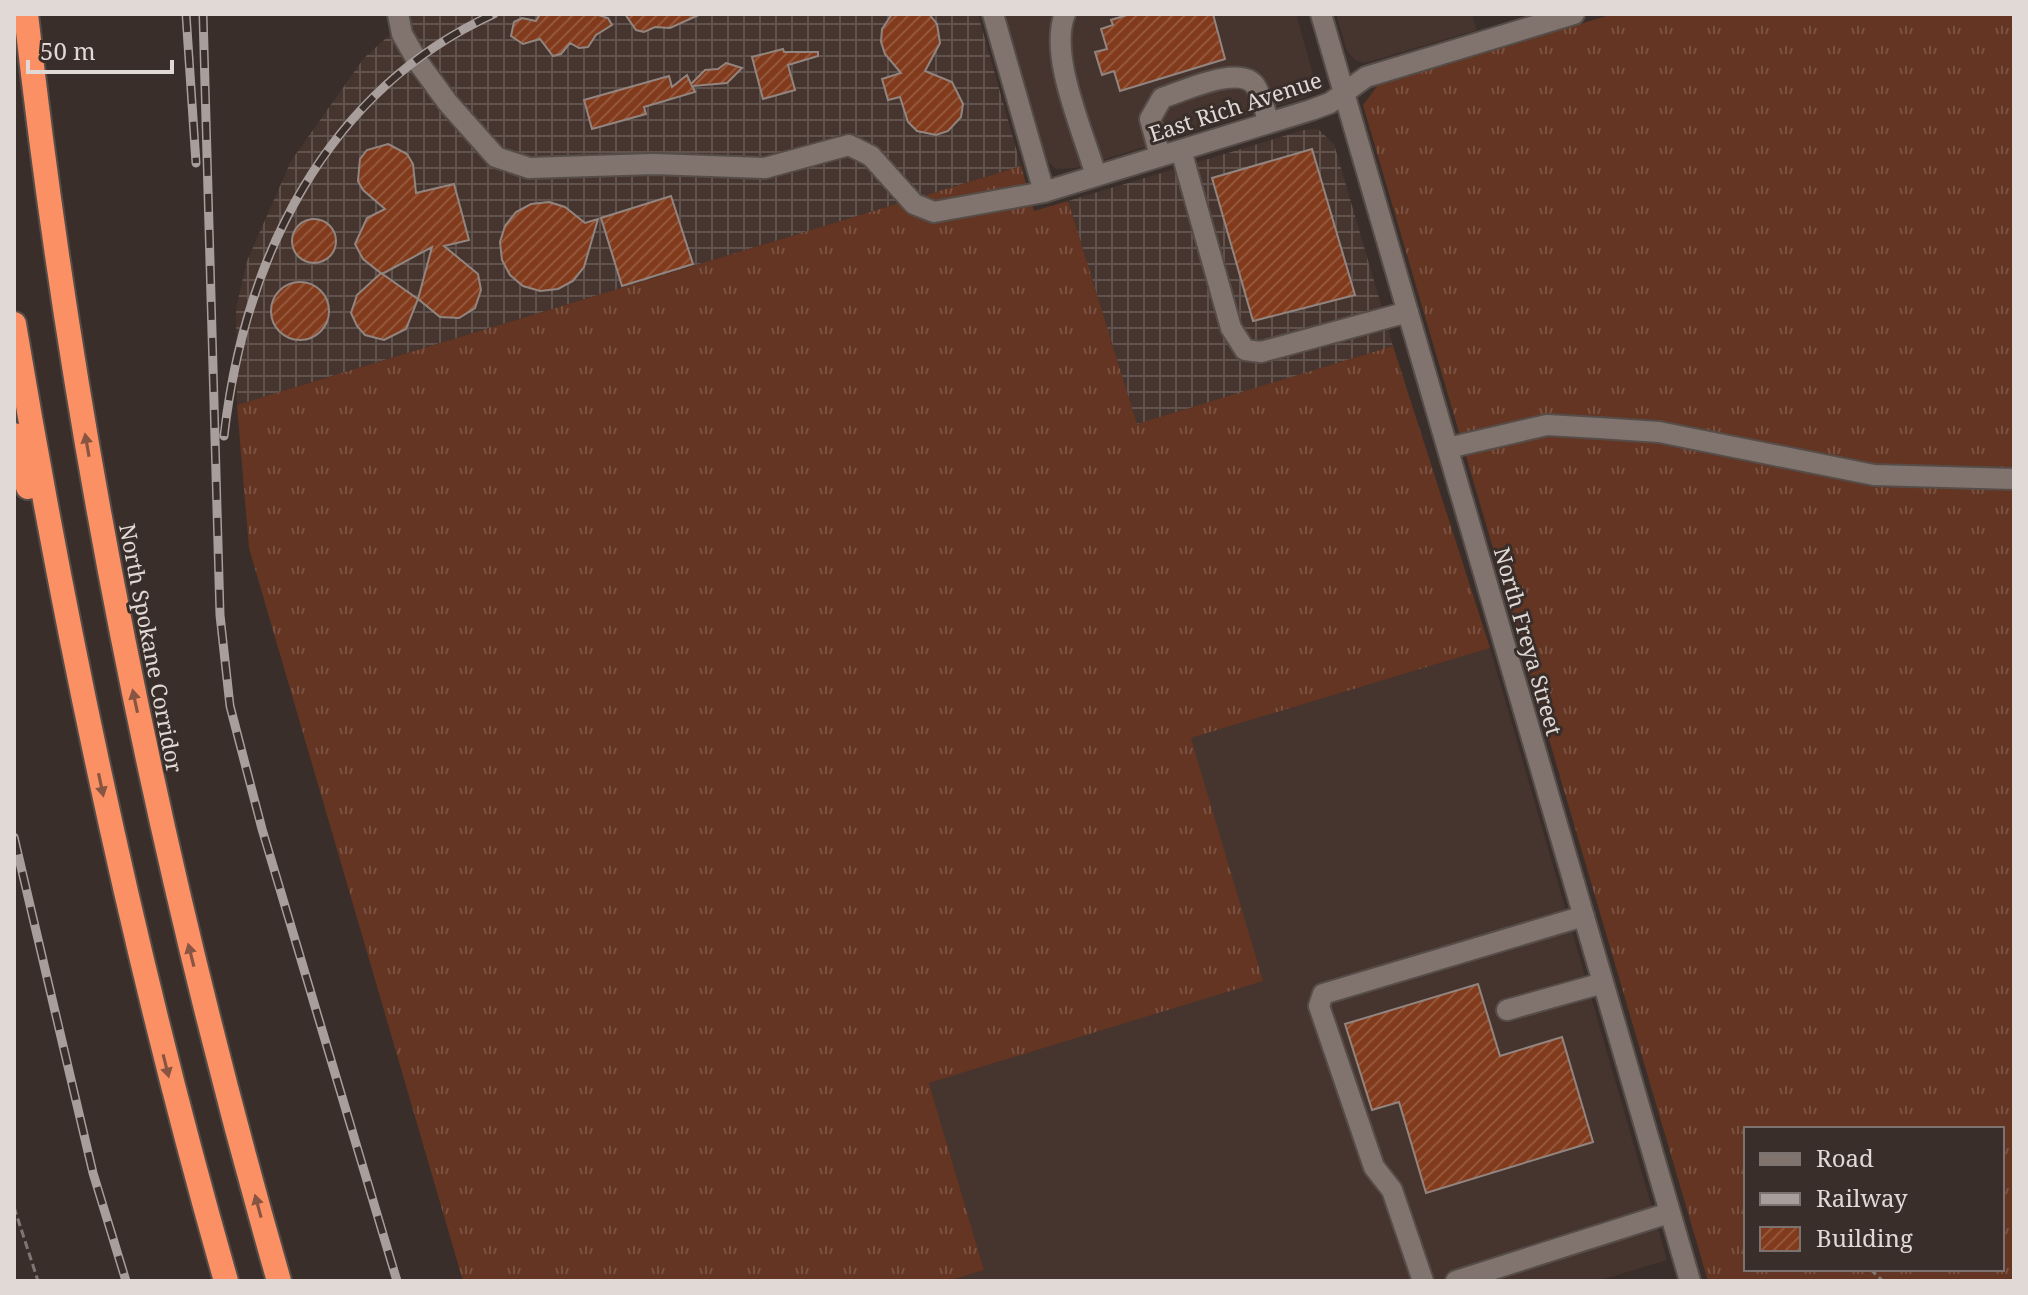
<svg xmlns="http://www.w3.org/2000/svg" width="2028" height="1295" viewBox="0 0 2028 1295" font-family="'Noto Serif',serif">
<defs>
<pattern id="industrial-grid" width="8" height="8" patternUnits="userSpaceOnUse" patternTransform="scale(2)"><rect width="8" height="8" fill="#46352e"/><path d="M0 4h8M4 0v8" fill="none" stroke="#60524c"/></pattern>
<pattern id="grass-tufts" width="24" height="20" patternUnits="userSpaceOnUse" patternTransform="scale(2)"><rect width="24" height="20" fill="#633522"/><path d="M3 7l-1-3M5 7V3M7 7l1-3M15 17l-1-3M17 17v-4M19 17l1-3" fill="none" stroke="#795241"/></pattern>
<pattern id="building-hatch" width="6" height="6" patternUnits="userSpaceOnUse" patternTransform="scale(2)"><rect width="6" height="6" fill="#813b1c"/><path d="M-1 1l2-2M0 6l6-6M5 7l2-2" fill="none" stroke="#93573c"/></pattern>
</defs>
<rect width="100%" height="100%" fill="#392e2a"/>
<!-- built -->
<path fill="#46352e" d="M1002,14H1296L1314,78L1312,90L1306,97L1076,168L1056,169L1044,159Z
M1336,14H1472L1477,30L1365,63L1355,60L1347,51Z
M1490,648L1667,1260L1597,1281H948L984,1270L929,1083L1262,981L1191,738Z"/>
<!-- industrial -->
<path fill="url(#industrial-grid)" d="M413,14H978L1021,166L237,405L236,308L247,261L291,161L364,58Z
M1318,129L1334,144L1393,346L1137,425L1068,201L1304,130Z"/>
<!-- grass -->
<path fill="url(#grass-tufts)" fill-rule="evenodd" d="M1613,14H2014V1281H1708L1363,105L1378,85ZM1746,1129H2002V1269H1746Z
M1021,166L1034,211L1068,201L1137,424L1393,346L1490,648L1191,738L1263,981L929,1083L984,1270L948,1281H463L249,548L237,405Z"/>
<!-- building -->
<path fill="url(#building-hatch)" stroke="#928580" stroke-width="2" d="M540,14H595L608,18L612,25L596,35L588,47L579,48L570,43L561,54L553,56L540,39L523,44L511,36L514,22L522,18L536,21Z
M625,14H701L670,28L655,27L644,32L636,30Z
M892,14H929L937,24L940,43L925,71L952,82L963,104L961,117L948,131L936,135L917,131L908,122L900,97L888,100L882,79L901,73L885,54L881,42L882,29Z
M1130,14H1213L1225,59L1120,91L1114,71L1102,75L1095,52L1107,49L1101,29L1113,25L1111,20Z
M783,49L784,52H818V56L788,65L795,90L763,99L752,57Z
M726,63L742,68L727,83L692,86L695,92L644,107L646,114L592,129L584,100L669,76L672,87L687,75L691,84L705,70L718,69Z
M388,144L407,154L413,164L416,193L454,184L469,240L444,246L478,274L481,290L475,308L459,318L440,317L418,299L406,329L384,340L365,335L357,326L351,313L357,295L381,273L418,299L432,247L382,274L363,259L355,244L367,218L385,209L363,190L358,181L360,159L367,150Z
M1312,149L1355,295L1253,321L1212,178Z
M671,196L693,264L622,286L601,218Z
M549,202L565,207L585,223L598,219L584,267L573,281L558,289L540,291L523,286L510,275L502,260L500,242L505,226L516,212L531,204Z
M292 241a22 22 0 1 1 44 0a22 22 0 1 1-44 0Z
M271 311a29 29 0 1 1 58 0a29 29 0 1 1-58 0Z
M1478,984L1500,1056L1562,1037L1593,1142L1426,1193L1399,1102L1372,1110L1345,1024Z"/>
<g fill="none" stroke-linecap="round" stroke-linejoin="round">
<defs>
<path id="minor" d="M398,14L402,34L418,62L448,103L496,157L529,168L654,164L765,168L849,145L871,156L914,204L934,212L1044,192L1311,110L1330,103L1366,77L1574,14
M993,14L1044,192
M1065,14C1048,55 1084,133 1096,176
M1321,14L1690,1281
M1181,150L1231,328L1245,350L1261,352L1408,312
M1160,156L1150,119L1162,98C1184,91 1242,63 1256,87C1262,97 1265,112 1269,123
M1448,448L1547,425L1599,428L1659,432L1874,475L2014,479
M1507,1010L1603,983
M1423,1281L1392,1190L1374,1167L1319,1006L1323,994L1584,916
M1456,1281L1669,1213"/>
<path id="highway" d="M26,14C74,443 160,866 279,1281
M14,324C68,647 136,966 226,1281
M14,435L28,487"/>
</defs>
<!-- minor casing -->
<use href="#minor" stroke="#564d49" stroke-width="24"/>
<!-- highway casing -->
<use href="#highway" stroke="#564d49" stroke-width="28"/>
<!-- path -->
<path stroke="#807673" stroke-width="3" stroke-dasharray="8 4" stroke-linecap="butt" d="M14,1207L38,1281
M1870,1269L1883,1281"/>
<!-- minor -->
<use href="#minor" stroke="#81746f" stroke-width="20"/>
<!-- highway -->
<use href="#highway" stroke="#fc9065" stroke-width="24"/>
<defs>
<path id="rail" d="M186,14L196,163
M203,14L220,615L230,706L262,829L397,1281
M224,436C244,260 325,91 494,14
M14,837L93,1173L126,1281"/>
</defs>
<!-- rail casing -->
<use href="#rail" stroke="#a89f9c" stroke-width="9"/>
<!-- rail -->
<use href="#rail" stroke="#392e2a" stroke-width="6" stroke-dasharray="18" stroke-linecap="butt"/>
</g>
<!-- one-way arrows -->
<defs><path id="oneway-solid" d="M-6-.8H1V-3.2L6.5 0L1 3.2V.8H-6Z" transform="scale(2)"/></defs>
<g fill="#875542">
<use href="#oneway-solid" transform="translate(87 445) rotate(-100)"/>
<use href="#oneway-solid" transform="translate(135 701) rotate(-102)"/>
<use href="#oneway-solid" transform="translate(101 785) rotate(78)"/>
<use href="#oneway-solid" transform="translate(191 955) rotate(-104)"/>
<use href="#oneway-solid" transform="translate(166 1066) rotate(76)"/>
<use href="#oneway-solid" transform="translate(258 1206) rotate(-105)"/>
</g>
<g text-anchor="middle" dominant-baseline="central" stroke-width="6" stroke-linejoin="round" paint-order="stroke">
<!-- street labels -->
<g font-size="22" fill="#e0d9d6" stroke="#392e2a">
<text transform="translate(1235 106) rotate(-18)">East Rich Avenue</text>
<text transform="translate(1529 641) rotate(74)">North Freya Street</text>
<text transform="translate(152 648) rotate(79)">North Spokane Corridor</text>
</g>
</g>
<!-- border -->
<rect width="2028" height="1295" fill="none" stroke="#e0d9d6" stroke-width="32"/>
<!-- legend -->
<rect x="1744" y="1127" width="260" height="144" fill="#392e2a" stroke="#7c726f" stroke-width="2"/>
<rect x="1760" y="1153" width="40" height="12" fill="#81746f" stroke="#7c726f" stroke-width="2"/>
<text x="1816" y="1167" font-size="24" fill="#e0d9d6">Road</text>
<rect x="1760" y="1193" width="40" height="12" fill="#a89f9c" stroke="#7c726f" stroke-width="2"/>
<text x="1816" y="1207" font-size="24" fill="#e0d9d6">Railway</text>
<rect x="1760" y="1227" width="40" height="24" fill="url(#building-hatch)" stroke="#7c726f" stroke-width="2"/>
<text x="1816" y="1247" font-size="24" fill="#e0d9d6">Building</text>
<!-- scale -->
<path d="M28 60v12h144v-12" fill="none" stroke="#e0d9d6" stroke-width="4"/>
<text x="40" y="60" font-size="24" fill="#e0d9d6" stroke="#392e2a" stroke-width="6" paint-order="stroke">50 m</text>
</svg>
